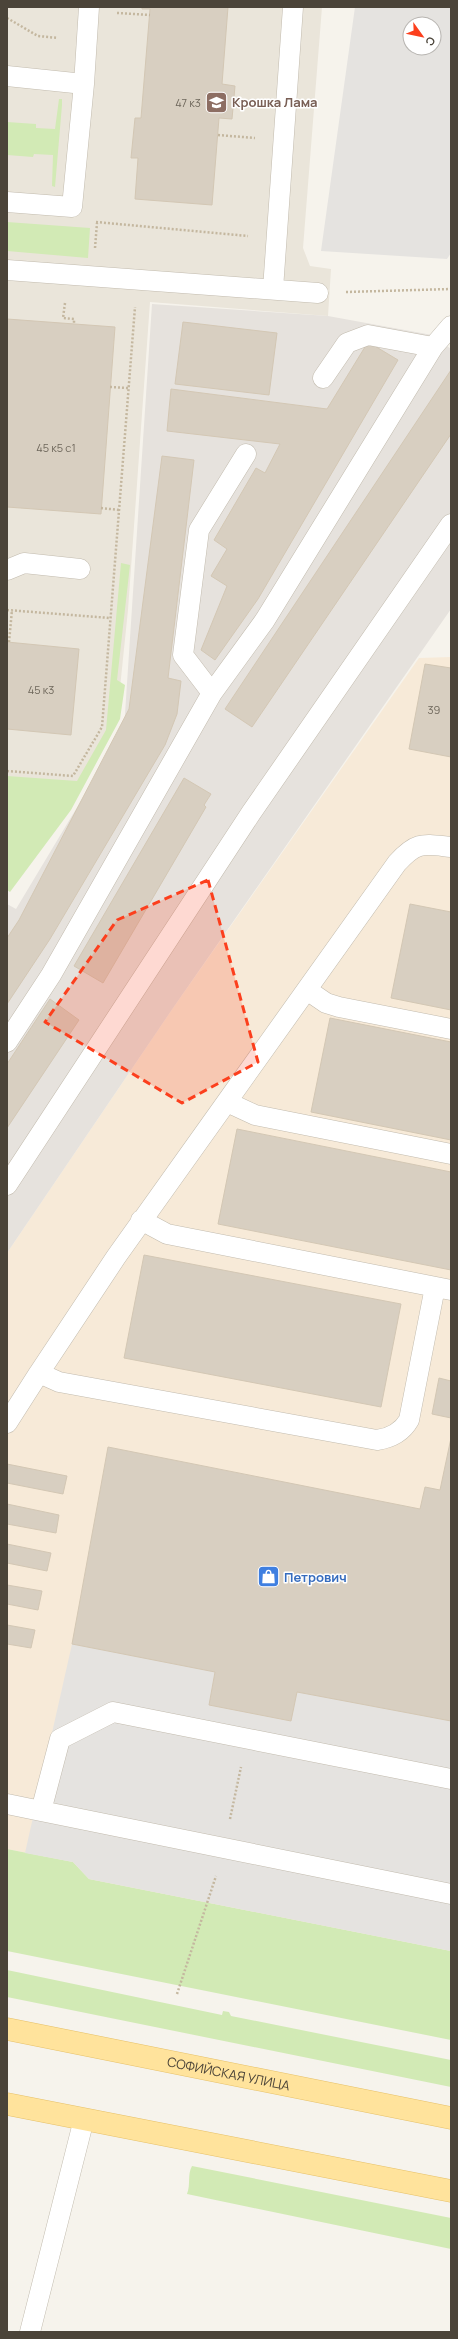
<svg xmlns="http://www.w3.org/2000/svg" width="458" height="2339" viewBox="0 0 458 2339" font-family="Manrope,sans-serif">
<rect width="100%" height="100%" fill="#f6f3ec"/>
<!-- residential -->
<path fill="#eae5da" d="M7,7H322L303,248L310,266L331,269L328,316L150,302L128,610L117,717L63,813L7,819Z"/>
<!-- commercial -->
<path fill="#f7ead8" d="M451,657V1951L89,1879L73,1862L7,1849V1253L173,1008L419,658Z"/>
<!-- industrial -->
<path fill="#e6e2dd" d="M152,304L328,316L432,335L451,349V609L173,1008L7,1253V904L16,909L124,729Z"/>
<!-- green -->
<path fill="#d2eab5" d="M59,99H62V105L55,187L52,186L53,155L34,154L33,157L7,155V122L36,124V128L55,129Z
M7,222L90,228L88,258L7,251Z
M121,563L130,565L117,680L125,685L120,719L71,810L10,892L7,890V776L77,781L106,730Z
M7,1849L73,1862L89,1879L451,1951V2040L7,1951Z
M7,1970L222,2015L223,2011L229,2012L231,2016L451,2060V2087L7,1997Z
M192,2166L451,2218V2249L187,2194C191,2184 187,2175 192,2166Z"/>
<!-- parking -->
<path fill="#e5e3e0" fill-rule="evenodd" d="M355,7H451V253L447,259L321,251ZM410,24H434V48H410Z
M72,1644L215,1672L209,1705L291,1721L297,1692L451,1721V1951L89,1879L73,1862L25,1853Z"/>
<!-- building -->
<path fill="#d8cfc1" stroke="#d3c7b4" d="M142,7H228L222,84L235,86L232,119L219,118L212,205L135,199L138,158H131L135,118H141L150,9H142Z
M7,319L115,327L101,514L7,507Z
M183,322L277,333L269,395L175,384Z
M368,342L398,360L258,599L215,660L201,650L227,586L211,576L227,549L214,540L256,468L265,473L280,444L167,431L171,389L327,409Z
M451,370V434L252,727L225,709Z
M162,456L194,460L168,678L181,681L177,714L165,745L50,939L7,1004V938L19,920L129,709Z
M7,642L79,649L71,735L7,729Z
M425,664L451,668V757L409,749Z
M184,778L211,794L204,805L206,807L103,983L74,966Z
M410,904L451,912V1010L391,998Z
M50,999L79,1020L7,1128V1064Z
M330,1018L451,1042V1140L311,1112Z
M237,1129L451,1172V1270L218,1224Z
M144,1255L401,1304L381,1407L124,1358Z
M439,1378L451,1381V1418L432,1414Z
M451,1438V1721L297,1692L291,1721L209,1705L215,1672L72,1644L108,1447L420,1509L425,1487L440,1490Z
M7,1464L67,1476L63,1494L7,1483Z
M7,1504L59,1515L56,1533L7,1524Z
M7,1544L51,1553L47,1571L7,1563Z
M7,1585L42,1591L38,1610L7,1604Z
M7,1625L35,1630L31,1648L7,1644Z"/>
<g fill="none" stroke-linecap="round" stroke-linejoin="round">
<defs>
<path id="lane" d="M7,76L84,84L89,7
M7,202L72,207L84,84
M7,270L318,293
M273,289L293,7
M323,378L347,343L368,335L433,347
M7,570L24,563L80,569
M212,693L183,655L199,530L246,454
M307,990L326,1003L339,1007L451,1029
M7,1042L51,975L212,693L265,620L433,347L451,326
M227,1102L255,1115L451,1154
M7,1185L251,813L451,524
M141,1220L167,1234L451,1290
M39,1373L116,1257L397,863C417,841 423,844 451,847
M7,1423L39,1373L59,1382L377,1440C391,1438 402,1432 409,1420L435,1287
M451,1779L113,1712L60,1739L41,1811L451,1894
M7,1804L41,1811
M30,2332L84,2119"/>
<g id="primary">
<path id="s1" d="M7,2029L451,2118"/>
<path d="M7,2104L451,2191"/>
</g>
</defs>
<!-- lane casing -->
<use href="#lane" stroke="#c2bbae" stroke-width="21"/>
<!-- primary casing -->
<use href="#primary" stroke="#e6c16a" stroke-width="23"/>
<!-- path -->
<path stroke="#c4b79f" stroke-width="2.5" stroke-dasharray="2 2" stroke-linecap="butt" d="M117,13L150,15
M7,18L38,36L58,38
M218,135L255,138
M96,222L248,236
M95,248L97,223
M346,292L451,289
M65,303L63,318L74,319V324
M110,387L128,388
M101,508L119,510
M7,610L110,618
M9,642L12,610
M7,771L73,776L102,727L135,307
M230,1819L241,1767
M177,1994L216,1876"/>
<!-- lane -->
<use href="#lane" stroke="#fff" stroke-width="20"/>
<!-- primary -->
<use href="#primary" stroke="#ffe39c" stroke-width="22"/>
</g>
<!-- marked area -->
<path fill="#fc3f1d" fill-opacity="0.2" stroke="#fc3f1d" stroke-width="3" stroke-dasharray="8 5" stroke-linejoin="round" d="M208,880L258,1062L182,1103L45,1022L117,920Z"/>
<!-- icons -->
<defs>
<symbol id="school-square" viewBox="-11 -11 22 22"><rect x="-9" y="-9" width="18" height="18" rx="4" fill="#8d6e63" stroke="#fff"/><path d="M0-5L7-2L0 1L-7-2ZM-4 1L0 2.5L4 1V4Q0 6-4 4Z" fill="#fff"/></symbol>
<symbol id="shop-square" viewBox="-11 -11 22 22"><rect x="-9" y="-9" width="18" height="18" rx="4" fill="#3f7fe0" stroke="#fff"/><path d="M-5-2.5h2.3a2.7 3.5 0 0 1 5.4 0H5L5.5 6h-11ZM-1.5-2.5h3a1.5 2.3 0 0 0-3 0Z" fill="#fff"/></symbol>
</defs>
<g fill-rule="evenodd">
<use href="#school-square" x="204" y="90" width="25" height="25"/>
<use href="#shop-square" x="256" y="1564" width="25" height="25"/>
</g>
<g text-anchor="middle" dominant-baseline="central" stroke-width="3" stroke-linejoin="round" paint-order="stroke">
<!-- number labels -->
<g font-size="11" fill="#6e675b">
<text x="188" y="102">47 к3</text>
<text x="56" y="447">45 к5 с1</text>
<text x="41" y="689">45 к3</text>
<text x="434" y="709">39</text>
</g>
<!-- education labels -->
<g font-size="13" font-weight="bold" fill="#785e54" stroke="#fff" text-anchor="start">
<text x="232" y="102">Крошка Лама</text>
</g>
<!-- shop labels -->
<g font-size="13" font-weight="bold" fill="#366cbe" stroke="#fff" text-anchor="start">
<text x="284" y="1577">Петрович</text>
</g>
<!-- street labels -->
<g font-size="13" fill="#4b4439" stroke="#fff">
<text stroke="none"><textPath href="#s1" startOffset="226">СОФИЙСКАЯ УЛИЦА</textPath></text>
</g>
</g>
<!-- border -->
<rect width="458" height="2339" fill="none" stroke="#4b4439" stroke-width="16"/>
<!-- north arrow -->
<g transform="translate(422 36) rotate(123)"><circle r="19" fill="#ffffff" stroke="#b7b4b0"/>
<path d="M0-3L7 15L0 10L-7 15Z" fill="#fc3f1d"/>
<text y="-6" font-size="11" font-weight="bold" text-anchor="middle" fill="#4b4439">С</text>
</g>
</svg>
